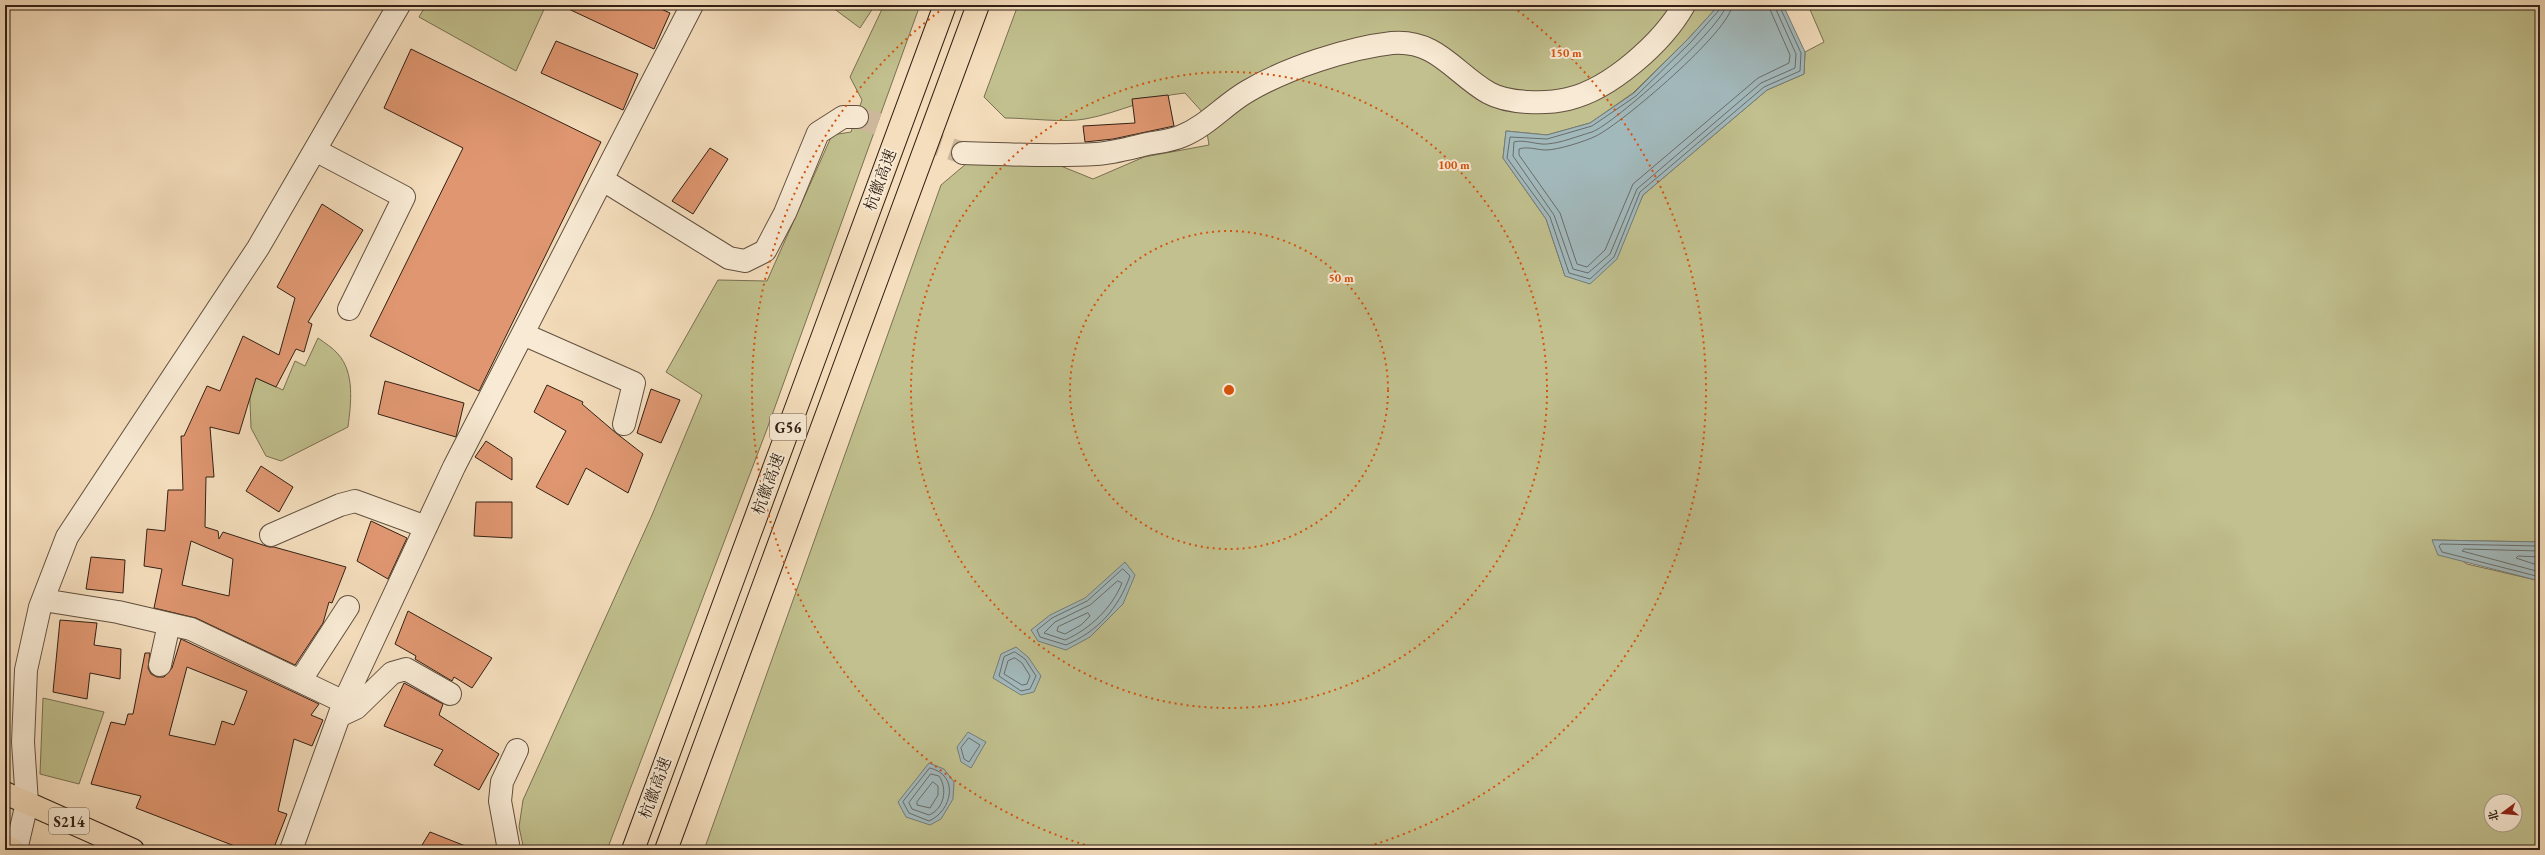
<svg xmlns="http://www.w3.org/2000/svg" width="2545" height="855" viewBox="0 0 2545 855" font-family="'EB Garamond','Noto Serif SC',serif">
<rect width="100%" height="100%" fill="#f5debd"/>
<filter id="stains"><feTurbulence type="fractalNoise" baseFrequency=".005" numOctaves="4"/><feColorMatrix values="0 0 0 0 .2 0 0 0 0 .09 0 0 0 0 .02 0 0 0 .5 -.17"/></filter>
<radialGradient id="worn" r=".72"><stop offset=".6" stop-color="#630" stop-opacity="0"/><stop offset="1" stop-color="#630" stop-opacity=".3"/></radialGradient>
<!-- green -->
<path fill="#c1c08e" stroke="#797052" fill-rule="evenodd" d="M426,5H546L516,71L419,17Z
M829,5H875L860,28Z
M884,5H920L767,429L607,850H524L519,827L523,800L652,515L702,395L666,372L718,280L767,281L832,135L851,132L862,100L850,77Z
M1018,5H1719L1688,39L1633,93L1590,123L1547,135L1506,131L1503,158L1546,219L1565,276L1616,256L1643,195L1767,90L1804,74L1805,52L1824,42L1808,5H2540V542L2432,540L2467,564L2540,581V850H704L941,185L973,158L1051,162L1093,179L1144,157L1209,145L1204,114L1185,93C1150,96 1119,113 1085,119C1064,123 1028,118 1005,118L984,97ZM2491,801H2515V825H2491Z
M318,338C325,343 333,348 338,354C355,373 351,403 348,427L281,461L266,456L251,428L249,375L283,390L295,361L305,366Z
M43,698L104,712L79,784L40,774Z"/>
<!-- water -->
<path fill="#a2b9bc" stroke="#757c79" d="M1719,5H1783L1805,52L1804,74L1767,90L1643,195L1617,259L1590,284L1565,276L1546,219L1503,158L1506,131L1547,135L1590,123L1634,93L1688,39Z
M2432,540L2540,542V581L2438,555Z
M1125,562L1135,575L1123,604L1090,637L1066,650L1038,641L1031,630L1050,615L1085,598Z
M1016,647L1028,657L1041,676L1034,692L1021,695L993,678L1001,654Z
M968,732L986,742L971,768L961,762L957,747Z
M929,763L944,769L954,782L953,799L941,819L930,825L906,817L898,802Z"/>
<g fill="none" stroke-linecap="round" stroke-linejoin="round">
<!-- shore -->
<path stroke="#6a6c68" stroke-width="1" d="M1721,5L1720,9L1691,42L1636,96L1592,126L1547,139L1510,137L1507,158L1550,217L1569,273L1590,279L1614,257L1640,192L1764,87L1800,71L1801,53L1779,5
M1726,5C1725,25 1614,124 1592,132C1578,136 1561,143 1547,144C1537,145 1524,139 1514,142L1513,156L1554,215L1573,269L1588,273L1610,254L1637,189L1761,83L1795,68L1796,54L1774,5
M1732,5C1732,30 1621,124 1596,136C1586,141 1558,150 1546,150C1538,150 1527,146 1519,149V155L1560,213L1577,264L1587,267L1605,250L1633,184L1758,78L1789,63L1790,55L1768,5
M2540,546L2441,544L2439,546L2442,552L2540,577
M2540,551L2464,549L2462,551L2540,572
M2540,557L2518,556L2516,558L2540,566
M1123,569L1130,576C1118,609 1098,631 1066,645L1040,637L1037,630L1052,618L1087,601Z
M1118,581L1122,583C1112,608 1090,629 1065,640L1044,633L1055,622L1090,605Z
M1088,613L1090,616L1081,625L1065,634L1057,631L1058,627Z
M1015,652L1025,659L1036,676L1030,689L1021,691L999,676L1004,657Z
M1015,658L1022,663L1030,676L1027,684L1022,685L1004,674L1008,661Z
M969,738L980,745L969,762L964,759L961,748Z
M930,768C960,775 952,811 929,821L909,813L903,802Z
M931,774L939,776C948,789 944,809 929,815L912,809L909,803Z
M933,782L938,786V795L930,808L917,805V802Z"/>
</g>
<!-- building -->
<path fill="#e09771" stroke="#312015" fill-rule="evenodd" d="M560,5H652L670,13L654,49Z
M556,41L638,74L623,110L541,73Z
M411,49L601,142L479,391L370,336L463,148L384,108Z
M1168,95L1174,126L1113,139L1085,142L1083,126L1135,123L1132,99Z
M710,148L728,159L693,214L672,201Z
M322,204L363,230L308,322L312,324L304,352L296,349L276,387L256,378L239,434L210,427L214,477H206L205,527L218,531L219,539L223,532L269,547H274L346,567L332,603L329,602L323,623L295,665L196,618L154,608L162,569L144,566L147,529L165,531L168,490H183L181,436H184L207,386L220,391L243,336L279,355L295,298L277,287ZM191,541L233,559L229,596L182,585Z
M385,381L464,403L456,437L378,414Z
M547,385L583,402L582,404L616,433L643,454L628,493L586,468L568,505L536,487L566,431L534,412Z
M651,389L680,400L661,443L637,433Z
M486,441L512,458V480L475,457Z
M261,466L293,487L279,512L246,491Z
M476,502H512V538L474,536Z
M371,521L407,538L388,579L357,561Z
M91,557L125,560L123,593L86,589Z
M408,611L492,658L472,688L454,677L452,681L415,659L416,656L395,644Z
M60,620L97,623L94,645L121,649L120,679L90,673L87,699L53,692Z
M181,639L319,704L311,715L323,720L312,746L294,739L278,811L287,814L273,850H245L136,808L141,796L91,784L111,722L125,725L128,714H133L145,653H150L148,668L151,674L157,677H164L172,668ZM187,667L247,691L234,725L222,721L215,745L169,735Z
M404,683L443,704L439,715L499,754L479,790L434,765L443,750L384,726Z
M430,832L473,849V850H419Z"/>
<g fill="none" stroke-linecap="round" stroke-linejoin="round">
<!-- minor-tunnel -->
<path stroke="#ceb89b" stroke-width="22" stroke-dasharray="22 11" stroke-linecap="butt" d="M857,117L963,153"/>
<defs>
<path id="minor" d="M315,150L404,197L349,309
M963,153C1007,154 1052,157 1096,154C1113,153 1130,148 1147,144C1158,142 1171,141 1182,136C1207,126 1225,104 1248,91C1287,68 1348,48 1392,43C1437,39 1455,74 1489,93C1509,104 1547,104 1568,99C1611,89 1663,42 1684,5
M603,180L729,258L745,261L765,251L785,213L818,133L843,117H857
M523,334L634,383L624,424
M271,535L340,505L355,501L426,527
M43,600L118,612L191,629L344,702
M160,665L169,624
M300,681L348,607
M339,716L356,708L392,673L406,669L450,694
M16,850L27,803L23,742L26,670L40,607L67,537L258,248L399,5
M291,850L344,702L454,467L692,5
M509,850L500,801L502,782L517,750"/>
<path id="major" d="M5,793L133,850
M5,846L14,850"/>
<path id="highway" d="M633,850L945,5
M666,850L978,5"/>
</defs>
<!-- minor casing -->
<use href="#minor" stroke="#62503f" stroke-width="24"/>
<!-- major casing -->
<use href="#major" stroke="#312015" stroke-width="24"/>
<!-- highway casing -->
<use href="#highway" stroke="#312015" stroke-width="24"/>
<!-- minor -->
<use href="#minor" stroke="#f8ead4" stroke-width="22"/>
<!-- major -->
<use href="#major" stroke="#f5debd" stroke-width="22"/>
<!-- highway -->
<use href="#highway" stroke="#f5debd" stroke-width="22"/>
</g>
<!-- distance rings -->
<g fill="none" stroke="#d6530d" stroke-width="2" stroke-dasharray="2 4">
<circle cx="1229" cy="390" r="159"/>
<circle cx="1229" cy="390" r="318"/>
<path d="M1102 850A477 477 0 0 1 945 7M1513 7A477 477 0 0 1 1356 850"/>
</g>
<g text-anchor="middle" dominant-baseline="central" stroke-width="4" stroke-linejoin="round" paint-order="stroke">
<!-- shield labels -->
<g fill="#f8ead4" stroke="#6d5d4e" stroke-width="1">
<rect x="770" y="414" width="36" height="26" rx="3"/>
<rect x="49" y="808" width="40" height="26" rx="3"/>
</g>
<g font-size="15" font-weight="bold" fill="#312015">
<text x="788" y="427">G56</text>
<text x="69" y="821">S214</text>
</g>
<!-- street labels -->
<g font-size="16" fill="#312015" stroke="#f8ead4">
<text transform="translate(880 180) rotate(-70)">杭徽高速</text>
<text transform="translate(768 484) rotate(-70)">杭徽高速</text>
<text transform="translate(655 788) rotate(-70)">杭徽高速</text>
</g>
</g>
<circle cx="1229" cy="390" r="6" fill="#d6530d" stroke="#f8ead4" stroke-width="2"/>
<g font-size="12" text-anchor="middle" font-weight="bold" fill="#d6530d" stroke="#f8ead4" stroke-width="4" stroke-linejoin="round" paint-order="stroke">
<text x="1566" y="57">150 m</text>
<text x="1454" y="169">100 m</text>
<text x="1341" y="282">50 m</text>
</g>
<!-- margin -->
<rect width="2545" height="855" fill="none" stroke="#f5debd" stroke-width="20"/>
<rect x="6" y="6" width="2533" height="843" fill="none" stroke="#312015" stroke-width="2"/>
<rect x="10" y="10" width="2525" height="835" fill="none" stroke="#312015"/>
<!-- north arrow -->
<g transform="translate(2503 813) rotate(254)"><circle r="19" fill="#f8ead4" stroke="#a89988"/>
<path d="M0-3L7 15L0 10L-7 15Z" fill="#8f2418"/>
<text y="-6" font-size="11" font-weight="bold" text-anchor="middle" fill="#312015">北</text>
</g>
<rect width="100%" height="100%" filter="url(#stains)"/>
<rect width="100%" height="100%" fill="url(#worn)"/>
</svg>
